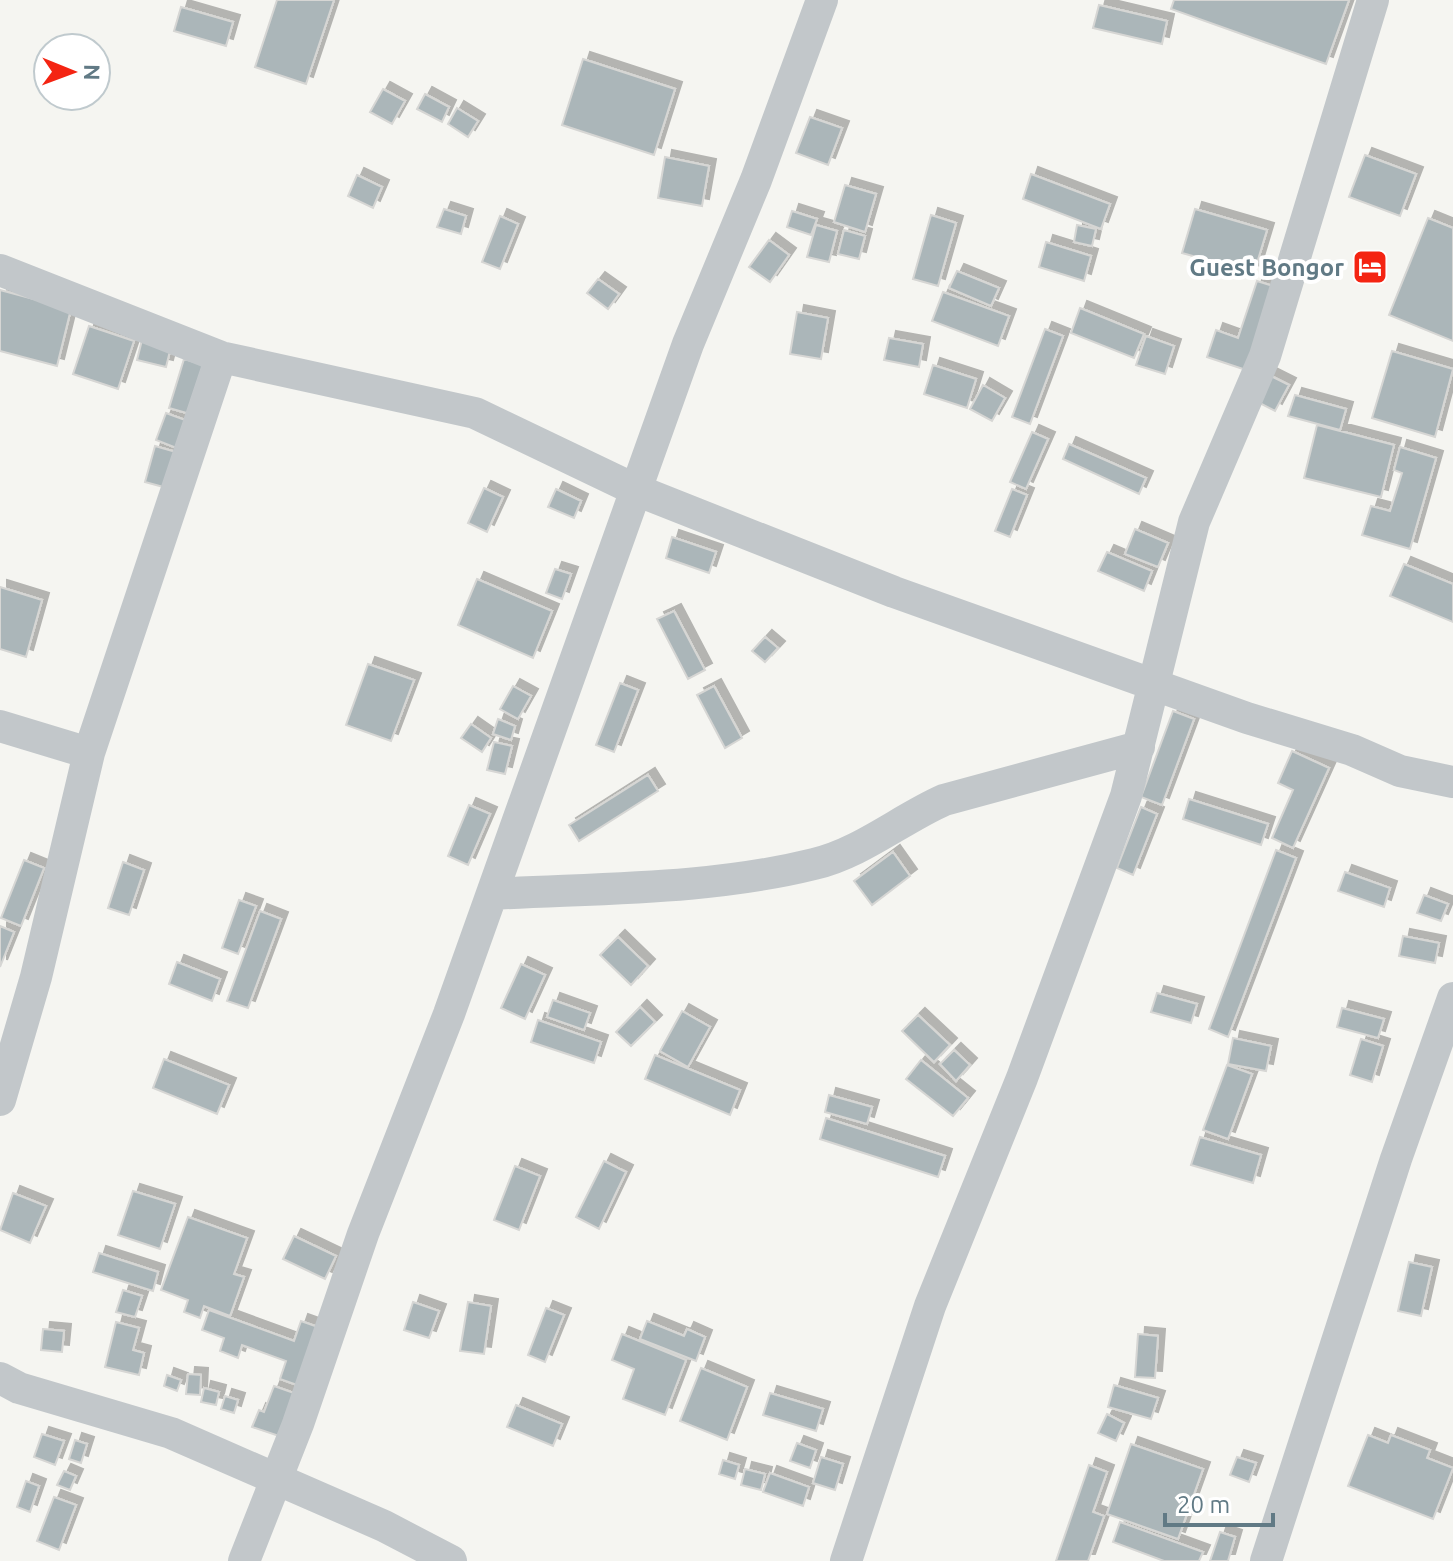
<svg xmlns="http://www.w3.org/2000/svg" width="1453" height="1561" viewBox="0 0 1453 1561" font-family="Ubuntu,sans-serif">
<defs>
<filter id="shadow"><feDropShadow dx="7" dy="-7" stdDeviation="0" flood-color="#0004"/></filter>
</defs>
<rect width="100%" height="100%" fill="#f5f5f1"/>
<!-- building -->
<path fill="#abb6b9" stroke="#d6d6d4" stroke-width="2" filter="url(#shadow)" d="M277,0H334L306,84L255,67Z
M1174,0H1349L1326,64L1171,9Z
M1099,5L1167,21L1162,44L1093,28Z
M181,7L233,22L226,46L174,31Z
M583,59L675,89L654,155L562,125Z
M383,89L405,101L392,124L370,112Z
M425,94L449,107L442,122L417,109Z
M457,108L478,121L468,137L448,124Z
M810,117L842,128L828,165L796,153Z
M1365,155L1416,174L1400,216L1349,197Z
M665,157L709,166L702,206L658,198Z
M1031,174L1110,204L1101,229L1023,199Z
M357,175L382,187L373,208L348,196Z
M845,185L876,194L865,232L834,222Z
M444,209L466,216L461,234L437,227Z
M1195,209L1267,230L1254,273L1182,253Z
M792,211L817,219L811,235L787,227Z
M931,215L956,223L938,286L913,279Z
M500,216L518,224L500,269L482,262Z
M1428,218L1453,228V341L1389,315Z
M816,225L837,231L829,262L807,257Z
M1077,225L1096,229L1092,246L1074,242Z
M844,230L865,236L859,259L838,254Z
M769,240L789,255L770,282L749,267Z
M1046,242L1091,256L1084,281L1039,267Z
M957,271L999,288L991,306L949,288Z
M598,279L619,294L608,309L587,293Z
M1257,281L1282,289L1255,373L1207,357L1216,330L1238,338Z
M0,290L71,309L57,366L0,351Z
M943,292L1009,316L998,346L932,321Z
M1080,308L1144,334L1134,358L1071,333Z
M797,312L828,318L821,359L790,354Z
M89,326L134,341L118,389L73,374Z
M1045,329L1063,336L1030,424L1012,417Z
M143,336L172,343L166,367L137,360Z
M1146,336L1174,346L1165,374L1136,365Z
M889,338L923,344L919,367L884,360Z
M1392,351L1453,369L1435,437L1372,418Z
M184,359L205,365L190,414L169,408Z
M933,365L976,379L967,408L924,394Z
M1263,372L1289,385L1275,411L1250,398Z
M983,385L1005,398L992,421L970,409Z
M1295,395L1346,409L1340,430L1288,416Z
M166,413L188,421L179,449L156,440Z
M1317,425L1394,445L1381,497L1304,478Z
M1032,432L1048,439L1026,489L1010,482Z
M1069,444L1146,478L1139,494L1063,459Z
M155,446L176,452L167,488L145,482Z
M1400,447L1436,458L1410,549L1362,535L1371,506L1390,511L1402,473L1394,470Z
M484,488L503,497L487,532L468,523Z
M556,489L581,501L574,518L548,507Z
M1012,489L1027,495L1010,537L995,531Z
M1135,529L1168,543L1158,567L1125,554Z
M672,537L716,552L709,573L666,558Z
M1107,552L1152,571L1144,591L1098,571Z
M1404,564L1453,584V622L1390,596Z
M555,569L571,574L562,599L546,593Z
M477,579L552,611L533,658L458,625Z
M0,587L42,600L26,657L0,649Z
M674,611L705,670L688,679L657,619Z
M765,637L778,648L765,662L752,651Z
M368,664L414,680L391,741L346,725Z
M620,683L638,690L614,752L596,745Z
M513,686L531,696L518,719L500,709Z
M714,686L742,738L725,748L697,695Z
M1173,711L1194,719L1162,805L1141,797Z
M498,719L515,726L511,740L493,734Z
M471,724L491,738L482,752L461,738Z
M494,742L512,746L505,774L487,770Z
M1292,751L1329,768L1293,848L1272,838L1293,790L1278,783Z
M648,775L658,791L579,841L569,825Z
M1189,799L1268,824L1261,845L1183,819Z
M469,805L490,814L468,865L448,856Z
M1141,807L1157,814L1133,875L1117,868Z
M1276,850L1296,858L1228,1037L1209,1029Z
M893,852L910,876L872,905L854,881Z
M24,860L44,868L21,926L1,918Z
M123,862L144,870L129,915L108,908Z
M1345,872L1390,888L1384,907L1338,891Z
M1424,895L1448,904L1441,921L1417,913Z
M239,900L256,906L238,954L222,948Z
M260,911L281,919L248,1008L227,1001Z
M0,926L14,932L0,967Z
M1403,936L1439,943L1435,963L1399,956Z
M618,937L648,966L631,985L600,955Z
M177,962L220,979L212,1001L169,984Z
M521,964L545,975L525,1019L501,1008Z
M1157,993L1197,1004L1191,1023L1151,1012Z
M553,1000L590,1013L584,1030L547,1017Z
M640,1007L655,1022L631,1046L616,1032Z
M1342,1008L1384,1019L1378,1038L1337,1027Z
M682,1011L710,1027L688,1067L660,1051Z
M918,1015L950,1045L934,1062L902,1031Z
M538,1020L601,1042L594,1063L531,1042Z
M1233,1038L1271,1046L1266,1071L1228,1064Z
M1361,1039L1383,1046L1372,1082L1350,1075Z
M954,1050L970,1065L956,1081L940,1064Z
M655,1055L740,1090L730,1115L645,1079Z
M164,1059L229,1085L217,1114L153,1088Z
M921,1060L968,1098L953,1116L906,1079Z
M1227,1065L1252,1074L1228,1139L1203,1130Z
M829,1095L872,1107L867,1124L825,1112Z
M826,1118L945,1156L938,1177L820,1139Z
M1200,1137L1261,1155L1253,1183L1191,1165Z
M604,1161L626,1172L599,1229L576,1217Z
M515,1166L540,1176L519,1230L494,1220Z
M133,1191L175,1204L160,1249L118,1235Z
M13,1193L46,1206L30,1243L0,1230Z
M188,1217L247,1238L234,1274L244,1277L230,1316L204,1306L200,1318L184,1312L188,1300L161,1290Z
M294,1236L336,1256L325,1279L283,1259Z
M99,1253L158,1272L153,1291L93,1272Z
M1409,1262L1432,1267L1421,1316L1398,1311Z
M123,1290L142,1296L135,1317L116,1312Z
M413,1302L439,1311L429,1338L404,1330Z
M468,1302L491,1306L484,1354L460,1351Z
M546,1308L564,1315L545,1362L528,1355Z
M209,1310L294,1341L301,1321L318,1327L297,1385L280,1379L286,1361L242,1345L238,1358L220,1351L224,1338L202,1330Z
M647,1321L684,1336L687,1329L705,1337L696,1361L640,1339Z
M116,1322L139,1328L133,1350L144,1353L139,1375L105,1367Z
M43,1329L64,1331L62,1352L41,1350Z
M622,1334L686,1360L665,1415L623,1399L634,1369L612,1360Z
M1138,1334L1158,1336L1155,1378L1135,1377Z
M701,1368L747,1387L727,1440L680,1421Z
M188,1374L201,1375L200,1395L186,1394Z
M167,1375L181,1380L177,1391L164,1386Z
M1114,1385L1158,1398L1151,1419L1108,1407Z
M274,1386L294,1393L279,1436L252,1427L259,1410L264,1412Z
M204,1388L219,1392L216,1405L201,1402Z
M770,1393L823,1409L816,1431L763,1415Z
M225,1396L238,1400L234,1413L221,1409Z
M516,1405L562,1424L553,1446L507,1427Z
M1107,1414L1124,1423L1116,1441L1098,1433Z
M42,1434L64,1441L55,1465L34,1457Z
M1368,1435L1388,1443L1391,1435L1430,1450L1427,1458L1453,1468L1433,1519L1348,1486Z
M75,1440L87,1444L81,1463L69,1459Z
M797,1443L816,1450L810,1468L790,1461Z
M1131,1444L1203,1469L1178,1539L1107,1514Z
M821,1457L843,1464L835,1490L813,1483Z
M1237,1457L1256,1463L1249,1482L1230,1475Z
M723,1460L739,1465L735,1479L719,1474Z
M1089,1465L1107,1472L1093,1512L1104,1516L1088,1561H1056Z
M745,1469L765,1474L761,1490L741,1485Z
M64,1471L76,1476L70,1490L57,1485Z
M770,1473L809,1487L803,1506L763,1492Z
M26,1481L39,1486L30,1512L17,1507Z
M54,1497L76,1505L59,1550L37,1541Z
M1120,1522L1203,1552L1199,1561H1164L1113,1542Z
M1220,1532L1235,1537L1228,1561H1210Z"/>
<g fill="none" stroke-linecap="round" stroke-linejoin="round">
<!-- minor -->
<path stroke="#c2c7ca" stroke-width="32" d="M0,270L221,357L475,413L636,490L894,592L1247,718L1352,750L1400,771L1453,782
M0,726L89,753
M492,894C599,888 709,890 814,864C861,853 901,819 944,800L1139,747
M0,1100L36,977L89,753L221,357
M0,1378L19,1388L171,1433L384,1526L451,1561
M244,1561L298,1424L363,1234L449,1014L688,344L756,180L822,0
M846,1561L930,1306L1022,1078L1126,796L1194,522L1265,356L1373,0
M1266,1561L1396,1159L1453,998"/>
</g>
<!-- icons -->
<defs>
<symbol id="hotel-square" viewBox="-11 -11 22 22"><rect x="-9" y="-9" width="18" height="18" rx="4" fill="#f42412" stroke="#fff"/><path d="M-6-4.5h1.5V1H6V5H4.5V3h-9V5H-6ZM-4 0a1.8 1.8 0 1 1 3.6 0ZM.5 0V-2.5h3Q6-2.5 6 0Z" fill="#fff"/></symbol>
</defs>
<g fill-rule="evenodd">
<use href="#hotel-square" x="1350" y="247" width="40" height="40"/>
</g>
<g text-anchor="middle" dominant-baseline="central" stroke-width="8" stroke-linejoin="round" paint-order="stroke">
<!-- poi labels -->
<g font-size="24" font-weight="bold" fill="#617a85" stroke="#fff" text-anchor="end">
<text x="1344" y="267">Guest Bongor</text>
</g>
</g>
<!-- north arrow -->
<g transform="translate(72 72) rotate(91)"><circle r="38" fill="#ffffff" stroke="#c0cace" stroke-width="2"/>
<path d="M0-6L14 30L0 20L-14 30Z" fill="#f42412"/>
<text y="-12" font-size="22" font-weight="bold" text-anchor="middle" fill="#617a85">N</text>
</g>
<!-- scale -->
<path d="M1165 1513v12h108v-12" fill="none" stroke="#617a85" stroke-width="4"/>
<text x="1177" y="1513" font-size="24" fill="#617a85" stroke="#ffffff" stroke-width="6" paint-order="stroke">20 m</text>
</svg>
